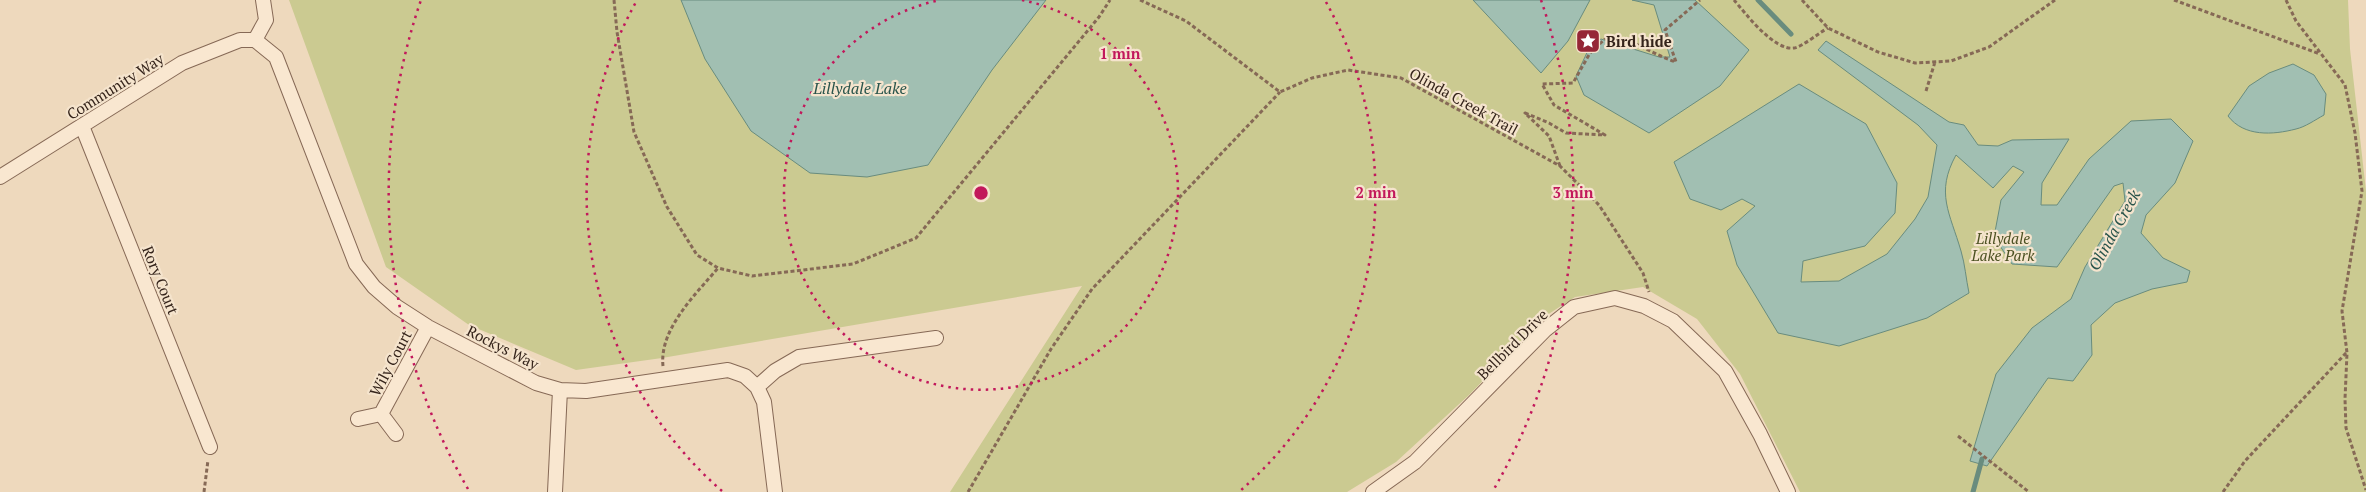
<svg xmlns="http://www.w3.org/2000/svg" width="2366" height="492" viewBox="0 0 2366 492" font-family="'PT Serif',serif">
<rect width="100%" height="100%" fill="#eed9bd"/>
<!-- green -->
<path fill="#cbca91" d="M289,0H2348L2350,49L2366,191V492H1800L1740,374L1697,319L1643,287L1575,297L1547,315L1469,395L1396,462L1347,492H950L1082,286L662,358L576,370L469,325L386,267Z"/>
<!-- water -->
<path fill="#a1bfb2" stroke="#698c7e" d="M681,0H1046L992,70L928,165L867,177L810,173L751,131L705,59Z
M1473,0H1590L1568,41L1541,73Z
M1632,0H1695L1749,50L1720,86L1649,133L1584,95L1576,76L1591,44L1601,39L1659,57H1670L1654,5Z
M1826,41L1949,122L1964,125L1978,145L1998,146L2012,140L2069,139L2042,183L2041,205H2057L2089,159L2131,121L2171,119L2193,141L2175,183L2146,215L2141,233L2163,258L2190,271L2187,282L2152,289L2115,303L2091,325L2092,355L2073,381L2048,378L1987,466L1970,461L1996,374L2032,328L2071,299L2085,267L2125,201L2123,183L2114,186L2057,267L2012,264L1994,237L2001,200L2024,172L2013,166L1993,188L1956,155C1935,193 1950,213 1961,251C1965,264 1966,279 1969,293L1927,318L1839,346L1778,333L1737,265L1727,231L1755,206L1742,199L1721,210L1690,199L1674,162L1799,84L1866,124L1897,183L1895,213L1865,246L1803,261L1801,282L1839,281L1887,254L1915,219L1928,197L1937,145L1918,125L1818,50Z
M2293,64L2314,75L2326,94L2324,115C2315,120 2305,127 2296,129C2273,135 2244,137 2228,116L2249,86L2269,73Z"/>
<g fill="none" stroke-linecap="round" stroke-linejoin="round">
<!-- stream -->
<path stroke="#698c7e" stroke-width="5" d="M1758,0L1791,34
M1973,492L1982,459"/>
<defs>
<path id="street" d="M255,40L276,57L356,264L374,287L397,307L428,327L536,383L560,390L586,391L728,370L745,376L757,387L775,371L799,357L936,338
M255,40L266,20L263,0
M82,126L210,447
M0,177L182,63L240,40H255
M757,387L764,402L775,492
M381,414L428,327
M358,419L381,414L396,434
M555,492L560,390
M1373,492L1415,462L1545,330L1574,307L1615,298L1644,306L1673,321L1725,371L1760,434L1788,492"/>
</defs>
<!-- street casing -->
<use href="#street" stroke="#866956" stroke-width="16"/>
<!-- path -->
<path stroke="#866956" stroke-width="3" stroke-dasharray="4 2.5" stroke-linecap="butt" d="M614,0L617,32L634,132L667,207L697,255L718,268L752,276L853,264L916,238L1099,17L1110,0
M1140,0L1186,21L1280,92L1312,78L1348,70L1401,78L1560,166L1599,205L1643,273L1649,292
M1734,0C1746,14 1774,51 1794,48C1802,47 1820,32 1828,28
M1802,0L1828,28L1878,52L1915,63L1951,61L1989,47L2055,0
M2174,0L2320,54
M2286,0L2296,21L2345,85L2355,133L2362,191L2342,311L2347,353L2345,399L2346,428L2366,490
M1926,91L1935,62
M1560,166L1549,136L1525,113L1549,123L1566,133L1605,135L1554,105L1542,84L1573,83L1590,53L1607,37C1631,37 1653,55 1676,62L1665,30L1700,0
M663,366C659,329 696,294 718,268
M1958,436L2029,492
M204,492L208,460
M968,492L1051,349L1092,289L1280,92
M2223,492L2245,461L2346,353"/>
<!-- street -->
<use href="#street" stroke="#f9e7d0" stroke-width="14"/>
</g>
<!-- distance rings -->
<g fill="none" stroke="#c2185b" stroke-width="2.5" stroke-dasharray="2.5 5">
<path d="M1022 0A197 197 0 1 1 940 0"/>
<path d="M722 491A395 395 0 0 1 636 2M1326 2A395 395 0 0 1 1240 491"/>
<path d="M468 489A592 592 0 0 1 421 0M1541 0A592 592 0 0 1 1494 489"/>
</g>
<!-- icons -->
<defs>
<symbol id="sight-square" viewBox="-11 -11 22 22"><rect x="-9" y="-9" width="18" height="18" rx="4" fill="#952636" stroke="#f5e4cd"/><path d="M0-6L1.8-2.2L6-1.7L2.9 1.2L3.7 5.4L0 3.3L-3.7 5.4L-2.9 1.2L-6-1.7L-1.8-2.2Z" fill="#fff"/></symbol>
</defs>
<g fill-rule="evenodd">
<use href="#sight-square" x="1574" y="27" width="28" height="28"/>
</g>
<g text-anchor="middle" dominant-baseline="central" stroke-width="4.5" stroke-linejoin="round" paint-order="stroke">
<!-- poi labels -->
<g font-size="15" font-weight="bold" fill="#35241b" stroke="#f5e4cd" text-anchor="start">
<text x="1606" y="41">Bird hide</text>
</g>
<!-- street labels -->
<g font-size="15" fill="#35241b" stroke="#f5e4cd">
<text transform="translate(115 86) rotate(-32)">Community Way</text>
<text transform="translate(1464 101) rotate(29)">Olinda Creek Trail</text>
<text transform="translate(161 280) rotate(68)">Rory Court</text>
<text transform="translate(1512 344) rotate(-45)">Bellbird Drive</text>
<text transform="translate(503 347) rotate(27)">Rockys Way</text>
<text transform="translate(390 363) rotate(-62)">Wily Court</text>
</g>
<!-- park labels -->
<g font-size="15" font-style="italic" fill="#4c5122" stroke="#f5e4cd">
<text x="2003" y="238">Lillydale<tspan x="2003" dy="17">Lake Park</tspan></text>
</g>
<!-- water labels -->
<g font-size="16" font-style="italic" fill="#2a554c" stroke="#f5e4cd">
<text x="860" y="88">Lillydale Lake</text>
<text transform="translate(2114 230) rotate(-61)">Olinda Creek</text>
</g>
</g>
<circle cx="981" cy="193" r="8" fill="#c2185b" stroke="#f5e4cd" stroke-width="2.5"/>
<g font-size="15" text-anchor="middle" font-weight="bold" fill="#c2185b" stroke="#f5e4cd" stroke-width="4.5" stroke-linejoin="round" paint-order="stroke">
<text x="1120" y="59">1 min</text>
<text x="1376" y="198">2 min</text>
<text x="1573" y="198">3 min</text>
</g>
</svg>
